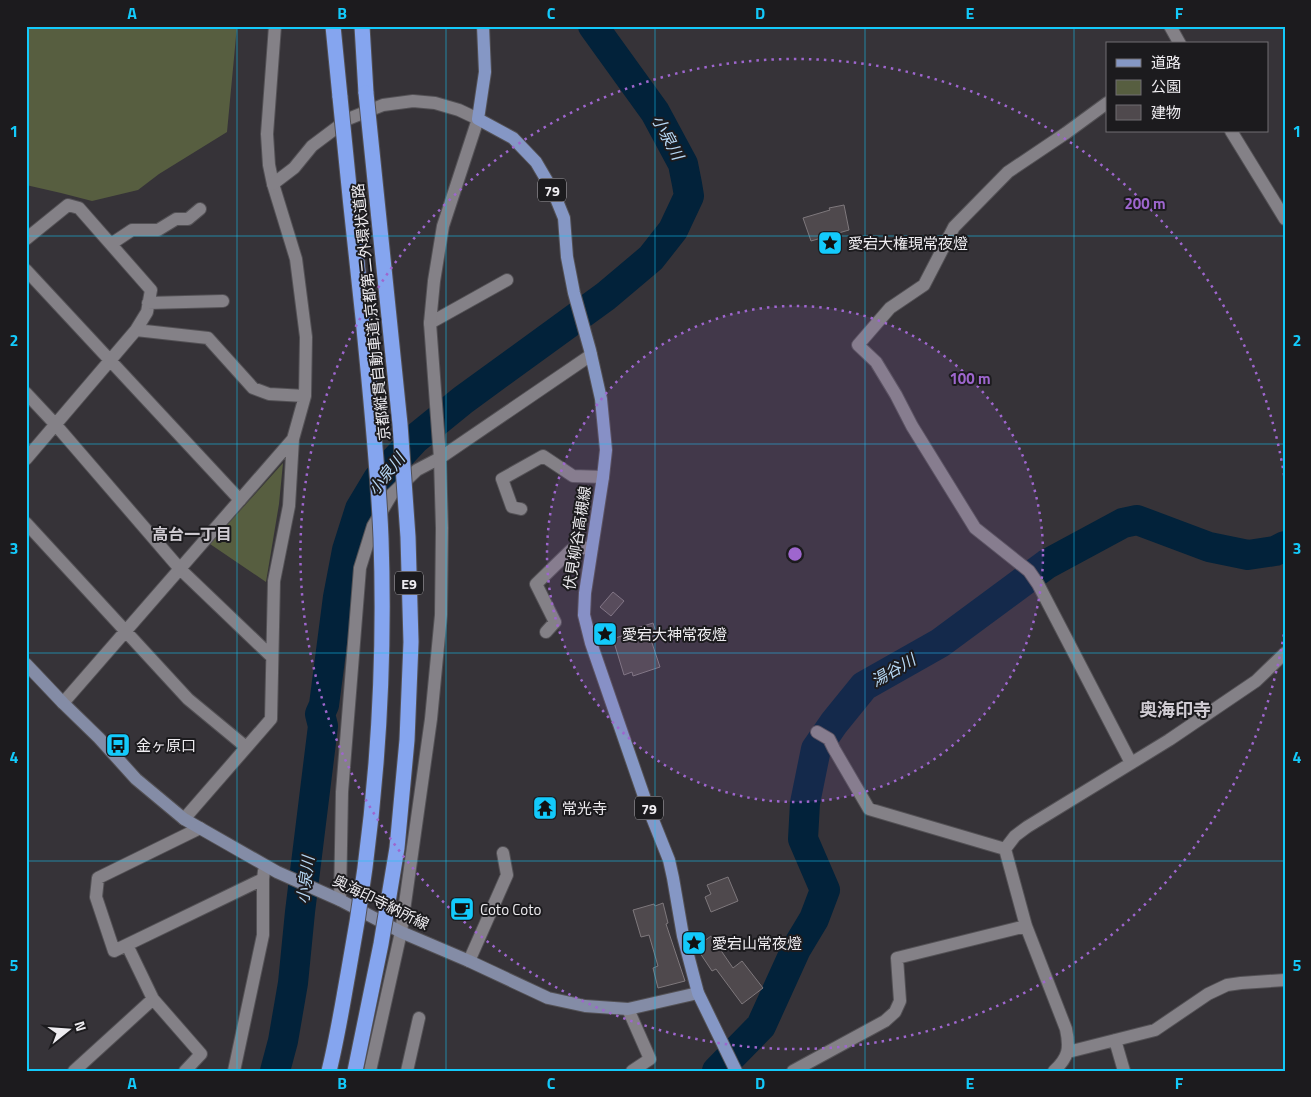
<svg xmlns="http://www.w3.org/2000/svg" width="1311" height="1097" viewBox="0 0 1311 1097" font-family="'Titillium Web','Noto Sans JP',sans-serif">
<rect width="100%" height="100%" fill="#363338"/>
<!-- green -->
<path fill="#575e40" d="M26,26H237L227,132L159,174L138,190L92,201L61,193L26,185Z
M283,463L279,504L266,582L210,544Z"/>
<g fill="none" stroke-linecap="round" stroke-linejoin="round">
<!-- river -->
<path stroke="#02223a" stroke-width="30" d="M275,1071L283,1041L293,983L300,912L323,726L320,714L324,705L338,597L347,550L360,509L378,479L415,439L463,400L606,296L651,258L673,230L689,196L687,184L683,164L655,112L593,26
M717,1071L761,1026L796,949L814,919L825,890L803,839L805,803L816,749L834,723L864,686L940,643L1047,564L1123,523L1137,520L1209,547L1248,555L1275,551L1285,546"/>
</g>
<!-- building -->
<path fill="#4f494d" stroke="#7e787c" d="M844,205L849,230L811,241L803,218L830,210L829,208Z
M613,592L624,601L611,616L600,607Z
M653,623L657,635L650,637L660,667L633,676L632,672L624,675L613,639L638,630L637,628Z
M728,877L738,901L711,912L705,897L711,894L707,885Z
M663,903L668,923L666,924L685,981L658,988L653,968L658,966L649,935L641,937L633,910L654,904L655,906Z
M711,936L733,968L742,961L763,988L742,1004L716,969L712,971L696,947Z"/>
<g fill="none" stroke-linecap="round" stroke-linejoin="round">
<defs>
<path id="minor" d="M1107,103L1066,133L1008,172L954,227L924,285L890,308L858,345L876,362L896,395L912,426L975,528L1029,571L1038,584L1131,763
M26,239L68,205L79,208L151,290L147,312L136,330L26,459
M111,244L132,230H158L176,219H188L200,209
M26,270L240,500
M148,303L223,301
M430,323L507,280
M136,330L208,338L253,388L269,394L305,396
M26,393L55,424L180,569L272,657
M521,509L512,507L502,479L543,456L573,476L603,477
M26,523L188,699L246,747
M546,632L555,622L536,584L571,550L592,547
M63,703L293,439
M817,732L829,739L834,749L869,809L1005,849
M184,819L271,719L274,581L289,506L293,439L305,396L306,337L296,259L273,184L269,165L267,134L275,26
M200,828L98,878L96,897L114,951L263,879
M1005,849L1015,836L1027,827L1169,740L1256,681L1285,653
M1005,849L1026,926L1066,1029C1070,1048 1069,1057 1054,1071
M340,900L342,792L360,568L373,526L392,494L417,470L440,458L591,355
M127,945L153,999L201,1054L185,1071
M469,961L507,875L503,853
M628,1009L650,1059L632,1071
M1115,1040L1124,1071
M1068,1052L1155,1030L1208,994L1227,985L1241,983L1285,980
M74,1071L153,999
M234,1071L263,935V879L264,871
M407,1071L419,1018
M793,1071L885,1021L895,1012L900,1001L897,958L1026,926"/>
<path id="tertiary" d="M1170,26L1180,44
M1231,131L1285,219
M273,184L294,168L312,146L348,119L383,105L413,101L435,103L459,110L478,119L443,226L434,281L430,323L440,458L442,528L441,615L431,719L401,932L370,1071"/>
<path id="secondary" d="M26,664L63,703L99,738L136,779L184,819L277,872L340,900L401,932L469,961L548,998L585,1006L628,1009L698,993"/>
<path id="primary" d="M483,26L485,72L478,119L513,138L536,162L553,191L564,218L567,257L574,293L590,350L601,399L606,450L603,477L585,593L584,615L591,643L647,805L669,860L673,878L683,936L698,993L736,1071"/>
<path id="motorway" d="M333,26L340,97
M362,26L366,93"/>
</defs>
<!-- minor casing -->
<use href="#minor" stroke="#535155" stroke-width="14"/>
<!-- tertiary casing -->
<use href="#tertiary" stroke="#535155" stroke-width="14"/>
<!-- secondary casing -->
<use href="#secondary" stroke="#535155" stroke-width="14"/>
<!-- primary casing -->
<use href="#primary" stroke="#535155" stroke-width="14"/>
<!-- motorway casing -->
<use href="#motorway" stroke="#535155" stroke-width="17"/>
<!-- minor -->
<use href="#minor" stroke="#848187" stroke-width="12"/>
<!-- tertiary -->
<use href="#tertiary" stroke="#848187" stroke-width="12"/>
<!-- secondary -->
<use href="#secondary" stroke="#848ca6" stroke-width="12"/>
<!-- primary -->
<use href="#primary" stroke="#8597c5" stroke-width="12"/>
<!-- motorway -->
<use href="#motorway" stroke="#85a5ef" stroke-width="15"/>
<defs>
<path id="motorway-bridge" d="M329,1071C337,1039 342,1007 348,974C375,830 386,685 381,538C378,464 370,391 363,318C355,244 347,171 340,97
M355,1071L381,944L397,848L407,740L411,642L408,537L400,424L366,93"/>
</defs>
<!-- motorway-bridge casing -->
<use href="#motorway-bridge" stroke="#535155" stroke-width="17" stroke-linecap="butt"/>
<!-- motorway-bridge -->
<use href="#motorway-bridge" stroke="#85a5ef" stroke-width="15"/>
</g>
<!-- grid -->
<path fill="none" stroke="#13cafb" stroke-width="1" stroke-opacity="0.55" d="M237,26V1071M446,26V1071M655,26V1071M865,26V1071M1074,26V1071M26,236H1285M26,444H1285M26,653H1285M26,861H1285"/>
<!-- distance rings -->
<circle cx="795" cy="554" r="248" fill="#9e66ce" fill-opacity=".12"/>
<g fill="none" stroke="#9e66ce" stroke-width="2.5" stroke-dasharray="2.5 5">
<circle cx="795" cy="554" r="248"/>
<path d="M1285 627A495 495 0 1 1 1285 481"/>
</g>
<!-- icons -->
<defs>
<symbol id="sight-square" viewBox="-11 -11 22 22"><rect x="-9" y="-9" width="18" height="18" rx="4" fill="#13cafb" stroke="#1c1b1e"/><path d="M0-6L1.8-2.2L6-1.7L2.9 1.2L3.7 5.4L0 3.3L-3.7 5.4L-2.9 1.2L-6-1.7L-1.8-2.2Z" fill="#111"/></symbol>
<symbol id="bus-square" viewBox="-11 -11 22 22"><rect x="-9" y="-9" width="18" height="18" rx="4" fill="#13cafb" stroke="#1c1b1e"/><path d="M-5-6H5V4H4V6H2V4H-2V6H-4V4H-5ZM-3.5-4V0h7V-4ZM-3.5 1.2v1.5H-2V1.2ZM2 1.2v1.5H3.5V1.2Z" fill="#111"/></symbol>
<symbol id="temple-square" viewBox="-11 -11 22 22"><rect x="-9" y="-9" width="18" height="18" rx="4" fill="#13cafb" stroke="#1c1b1e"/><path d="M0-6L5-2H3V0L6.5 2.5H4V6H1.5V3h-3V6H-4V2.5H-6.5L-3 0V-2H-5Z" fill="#111"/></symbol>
<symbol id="cafe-square" viewBox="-11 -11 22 22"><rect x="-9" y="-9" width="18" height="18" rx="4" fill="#13cafb" stroke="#1c1b1e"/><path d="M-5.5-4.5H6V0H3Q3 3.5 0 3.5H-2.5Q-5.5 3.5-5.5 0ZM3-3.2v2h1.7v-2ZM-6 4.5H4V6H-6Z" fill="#111"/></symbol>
</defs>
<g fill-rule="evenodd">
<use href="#sight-square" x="816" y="229" width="28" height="28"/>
<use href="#sight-square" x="591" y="620" width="28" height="28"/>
<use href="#bus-square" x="104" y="731" width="28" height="28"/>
<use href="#temple-square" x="531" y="794" width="28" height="28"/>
<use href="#cafe-square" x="448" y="895" width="28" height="28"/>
<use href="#sight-square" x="680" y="929" width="28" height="28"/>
</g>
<g text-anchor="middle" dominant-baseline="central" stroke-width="4" stroke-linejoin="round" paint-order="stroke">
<!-- shield labels -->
<g fill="#1c1b1e" stroke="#afadb1" stroke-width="1">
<rect x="538" y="178.5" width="28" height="23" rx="4"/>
<rect x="395" y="571.5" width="28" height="23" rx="4"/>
<rect x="635" y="796.5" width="28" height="23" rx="4"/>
</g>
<g font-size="14" font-weight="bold" fill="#eeecf0">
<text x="552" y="190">79</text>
<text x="409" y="583">E9</text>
<text x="649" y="808">79</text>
</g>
<!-- poi labels -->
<g font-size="15" fill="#eeecf0" stroke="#1c1b1e" text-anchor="start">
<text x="848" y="243">愛宕大権現常夜燈</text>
<text x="622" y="634">愛宕大神常夜燈</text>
<text x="136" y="745">金ヶ原口</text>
<text x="562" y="808">常光寺</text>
<text x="480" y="909">Coto Coto</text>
<text x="712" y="943">愛宕山常夜燈</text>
</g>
<!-- street labels -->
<g font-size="15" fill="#eeecf0" stroke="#1c1b1e">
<text transform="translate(371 312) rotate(-96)">京都縦貫自動車道;京都第二外環状道路</text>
<text transform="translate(577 538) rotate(-81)">伏見柳谷高槻線</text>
<text transform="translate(381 902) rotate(26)">奥海印寺納所線</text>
</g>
<!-- water labels -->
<g font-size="16" font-style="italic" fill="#b7d8f5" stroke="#1c1b1e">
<text transform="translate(668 137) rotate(62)">小泉川</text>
<text transform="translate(386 474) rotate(-52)">小泉川</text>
<text transform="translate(893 670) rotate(-30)">湯谷川</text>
<text transform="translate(305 880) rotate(-83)">小泉川</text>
</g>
<!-- neighbourhood labels -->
<g font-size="16" font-weight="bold" fill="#cfcbd2" stroke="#1c1b1e">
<text x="192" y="534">高台一丁目</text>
</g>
<!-- quarter labels -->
<g font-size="18" font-weight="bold" fill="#cfcbd2" stroke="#1c1b1e">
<text x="1175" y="709">奥海印寺</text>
</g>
</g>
<circle cx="795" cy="554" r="8" fill="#9e66ce" stroke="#1c1b1e" stroke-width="2.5"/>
<g font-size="15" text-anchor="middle" font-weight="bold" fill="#9e66ce" stroke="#1c1b1e" stroke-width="4" stroke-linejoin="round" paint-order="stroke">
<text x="1145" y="209">200 m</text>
<text x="970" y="384">100 m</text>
</g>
<!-- border -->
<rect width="1311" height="1097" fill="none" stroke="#1c1b1e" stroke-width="55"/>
<!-- legend -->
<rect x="1106" y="42" width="162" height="90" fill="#1c1b1e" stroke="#706f72"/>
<rect x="1116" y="59" width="25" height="8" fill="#8597c5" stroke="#706f72"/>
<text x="1151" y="68" font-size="15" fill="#eeecf0">道路</text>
<rect x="1116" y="80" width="25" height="15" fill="#575e40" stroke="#706f72"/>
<text x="1151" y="92" font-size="15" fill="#eeecf0">公園</text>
<rect x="1116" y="105" width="25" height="15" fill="#4f494d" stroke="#706f72"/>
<text x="1151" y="118" font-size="15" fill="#eeecf0">建物</text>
<!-- north arrow -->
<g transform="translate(68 1030) rotate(73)" stroke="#1c1b1e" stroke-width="4" paint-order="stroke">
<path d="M0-4L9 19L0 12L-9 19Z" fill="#eeecf0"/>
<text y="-8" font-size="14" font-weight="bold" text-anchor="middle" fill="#eeecf0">N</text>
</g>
<rect x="28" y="28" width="1256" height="1042" fill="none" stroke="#13cafb" stroke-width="2"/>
<g font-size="16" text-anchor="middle" font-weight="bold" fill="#13cafb">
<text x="132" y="19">A</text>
<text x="342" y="19">B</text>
<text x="551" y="19">C</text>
<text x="760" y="19">D</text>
<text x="970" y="19">E</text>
<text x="1179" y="19">F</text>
<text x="14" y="137">1</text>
<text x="1297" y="137">1</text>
<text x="14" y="346">2</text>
<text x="1297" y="346">2</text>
<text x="14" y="554">3</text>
<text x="1297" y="554">3</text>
<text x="14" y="763">4</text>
<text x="1297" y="763">4</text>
<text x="14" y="971">5</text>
<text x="1297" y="971">5</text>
<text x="132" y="1089">A</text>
<text x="342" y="1089">B</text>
<text x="551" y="1089">C</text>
<text x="760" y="1089">D</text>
<text x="970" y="1089">E</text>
<text x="1179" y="1089">F</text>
</g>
</svg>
